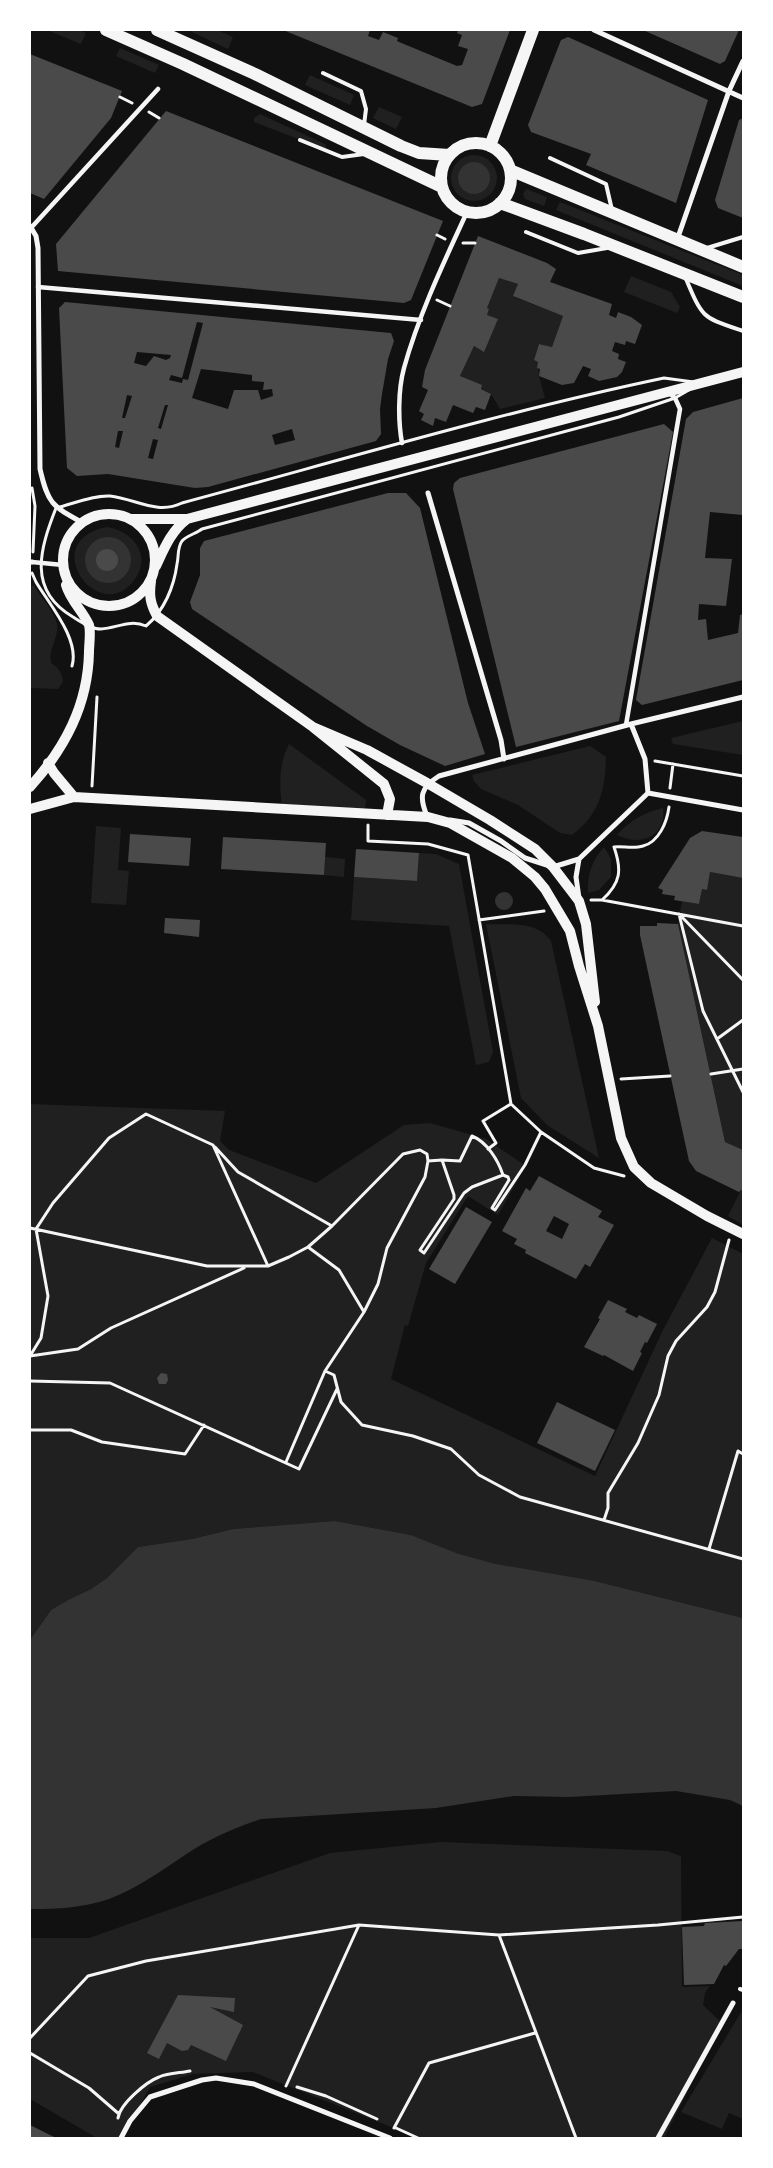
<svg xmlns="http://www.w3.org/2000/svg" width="773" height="2168" viewBox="0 0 773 2168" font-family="'Varela Round',sans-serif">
<rect width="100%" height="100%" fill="#111"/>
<!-- green -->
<path fill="#202020" d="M47,30H79L86,33L81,44Z
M188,30H217L233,37L228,49Z
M120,48L159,65L155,73L116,56Z
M310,75L354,95L350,105L305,85Z
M379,107L402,117L396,129L373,118Z
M260,114L325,144L327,150L254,122V118Z
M451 178a23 23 0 1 1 46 0a23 23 0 1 1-46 0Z
M526,189L547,197L544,206L525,199L523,194Z
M560,202L743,275V286L556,210Z
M631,276L671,292L680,307L677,313L624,292Z
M499,278L518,284L514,297L563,316L552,347L539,344L534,360L538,362L539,376L545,398L500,409L491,394L460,376L474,346L483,351L497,319L487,315L489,309L487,308Z
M107,527C133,531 152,555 135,579C100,629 35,541 107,527Z
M30,585L34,586C41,597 54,611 57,624C59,638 48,649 51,663C59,668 62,673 63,682L58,689L30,688Z
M743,721V755L673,744L671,738Z
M289,744L366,800L365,809L282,804C279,784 279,763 289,744Z
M590,746L606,757C605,790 600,814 572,835L560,833L518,805L481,789L474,781L472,775Z
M663,808C666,837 641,847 617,835C629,821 645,812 663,808Z
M96,826L121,828L118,870L129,871L126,905L91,903Z
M604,847L611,859V877L599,890L588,893C587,875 592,860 604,847Z
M419,853L436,854L459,864L493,1052L489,1062L476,1065L449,926L351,920L354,877L417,881Z
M325,857L345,859L344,877L324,875Z
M710,872L743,878V1150L725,1142L678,924L682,901L699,904L702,889L707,890Z
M486,924C509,925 537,920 551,941L599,1158L547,1125L521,1098Z
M30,1104L225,1111L220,1141L229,1150L316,1183L404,1125L430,1123L486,1139L526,1166L498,1215L468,1196L426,1263L408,1326L405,1325L391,1379L595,1476L663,1330L712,1238L743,1254V1618L609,1585L496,1564L459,1554L411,1535L335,1521L233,1529L192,1539L138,1547L107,1578L91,1589L68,1600L51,1610L30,1640Z
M741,1190H743V1225L728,1216Z
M441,1842L667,1851L681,1856L682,1986L684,1987L710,1986L705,1993L703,2005L722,2023L664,2138H419L253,2072L193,2074L150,2087L122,2138H97L30,2099V1938H89L330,1853Z
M743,2009V2119L729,2113L722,2129L681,2112Z"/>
<!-- water -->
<path fill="#333" d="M458 178a16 16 0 1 1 32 0a16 16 0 1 1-32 0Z
M85 560a23 23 0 1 1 46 0a23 23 0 1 1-46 0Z
M495 901a9 9 0 1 1 18 0a9 9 0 1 1-18 0Z
M335,1521L411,1535L459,1554L496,1564L594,1581L743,1618V1806L730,1800L676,1791L569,1797L514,1796L436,1808L261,1819C234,1828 208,1839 185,1855C160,1872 137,1888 109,1899C83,1908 57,1909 30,1909V1640L51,1610L68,1600L91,1589L107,1578L138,1547L192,1539L233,1529Z"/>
<!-- building -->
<path fill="#4a4a4a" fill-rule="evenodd" d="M283,30H370L368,36L379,40L383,32L398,38L397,41L399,42L457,66L462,65L468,49L458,46L462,35L457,33L458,30H510L482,104L472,107Z
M643,30H739L725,61L720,64Z
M568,37L708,100L676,203L586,165L591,154L531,132L528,125L561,40Z
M30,54L122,91L111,118L44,199L30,193Z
M166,111L443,221L411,300L404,303L58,271L56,244Z
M743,118V218L718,208L715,200L739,120Z
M478,236L547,263L556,269L550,282L612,304L609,315L616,318L618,312L631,317L642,325L635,344L626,341L625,345L615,342L612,351L619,354L618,359L626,362L622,372L617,377L599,381L588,376L591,369L583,366L574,383L562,385L539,376L540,369L537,368L538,362L534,360L539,344L552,347L563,316L513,296L518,284L499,278L487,308L489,309L487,315L498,319L495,326L484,352L474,346L460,376L482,385L481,389L491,394L485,410L476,407L473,413L453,405L446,422L435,418L433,426L421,420L424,414L419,411L428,390L422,387L425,370Z
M65,302L391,333L394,341L388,359L382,394L380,409L381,434L376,441L208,487L195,488L108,474L77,476L67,468L59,308ZM197,322L203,323L188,380L183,379L182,383L169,380L171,375L182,378ZM137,352L171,355L170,358L166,360L154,356L146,366L134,363ZM201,369L252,375V381L264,382L263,390L272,389L273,396L261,400L258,390H234L228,409L192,398ZM127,395L132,396L125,418H122ZM165,405H168L161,429L158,428ZM292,429L295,440L275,445L272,435ZM118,431H123L119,448L115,447ZM153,439L158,440L153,459L148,458Z
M743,398V515L710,512L705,558L732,559L726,606L699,604L698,620L706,619L708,640L738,633L740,615L743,614V680L642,705L636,700L686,419L693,412Z
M664,424L673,432L619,721L516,747L453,489L454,483L460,478Z
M388,493H406L420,508L468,703L485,754L445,766L400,745L367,726L192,609L190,602L200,575V548L204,541Z
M96 560a11 11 0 1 1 22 0a11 11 0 1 1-22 0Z
M702,831L743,837V878L710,872L707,890L702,889L699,904L674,900L675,896L662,894L663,890L658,888L690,838Z
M130,834L191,838L189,866L128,862Z
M223,837L326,843L324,875L221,869Z
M356,849L419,853L417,881L354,877Z
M165,918L200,920L199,937L164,933Z
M657,923L678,924L725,1142L743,1150V1190H741L739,1192L696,1171L689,1161L640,935V926H657Z
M539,1176L602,1211L598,1217L614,1225L590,1267L585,1264L576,1279L525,1253L526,1250L514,1244L517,1239L502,1231L526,1188L530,1191ZM554,1216L569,1224L562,1239L546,1231Z
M466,1207L492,1222L455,1284L429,1269Z
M608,1300L627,1309L625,1312L637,1318L639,1315L657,1324L647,1343L645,1342L640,1352L642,1353L633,1371L604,1355L603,1356L584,1347L600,1319L598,1318Z
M161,1373L167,1374L168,1380L166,1384H159L157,1378Z
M557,1402L615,1430L595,1471L537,1443Z
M743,1921V1949H739L726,1966L724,1965L714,1984L684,1985L682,1927L704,1926L705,1923Z
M178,1995L235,1998L234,2012L210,2007L243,2025L226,2061L191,2045L188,2050L182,2051L167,2043L159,2059L147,2053Z
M30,2125L56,2138H30Z"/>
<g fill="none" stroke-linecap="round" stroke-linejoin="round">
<!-- path -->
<path stroke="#f5f5f5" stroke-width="3" d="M120,97L132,103
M149,112L159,118
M437,235L445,239
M463,243H475
M437,300L450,306
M664,378L701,383L675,398L619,417L202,529C197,533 186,536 182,541C177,548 179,556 177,564C174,587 164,611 146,626C130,619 117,628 101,629C91,629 81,622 73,617C27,590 40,549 56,508C73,504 93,495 110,496C136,499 157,515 182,503C342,460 502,412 664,378Z
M32,488L35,506L33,552
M32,573L36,582C49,604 80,639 72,666
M655,761L743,776
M92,786L97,697
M670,788L673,764
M368,825V841L428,844L468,855L511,1104L541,1132L594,1168L624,1176
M591,900H602L743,926
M602,900C621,883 622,870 614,847C623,846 634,849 643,846C659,842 667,822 669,807
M679,914L703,1011L743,1092
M679,914L743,980
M479,920L544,911
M717,1039L743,1020
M711,1074L743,1069
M621,1079L670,1076
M215,1147L238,1172L332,1226
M488,1149L496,1143L483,1121L511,1104
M442,1160L460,1161L472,1136C487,1142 498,1160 503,1175
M428,1161L442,1160L454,1195V1199L420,1250L424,1253L464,1193L472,1187L503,1175L508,1177L509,1180L492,1208L495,1210L525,1165L541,1132
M30,1228L207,1266H268L289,1257L308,1247L332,1226L403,1154L420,1150L427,1154L428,1161L425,1177L387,1248L378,1284L364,1312L325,1371L286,1462
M308,1247L339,1270L364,1312
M30,1356L41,1338L48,1296L36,1229L53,1203L109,1138L146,1114L213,1145L268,1266
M30,1356L78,1349L111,1328L244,1268
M325,1371L334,1375L341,1402L362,1425L413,1436L451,1449L479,1475L520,1497L743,1559
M30,1381L110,1383L299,1469L337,1389
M30,1430H71L102,1442L185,1454L204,1425
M604,1520L608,1508V1493L638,1443L659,1395L668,1356L676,1341L707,1307L715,1292L729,1240
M709,1549L738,1451L743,1454
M499,1935L576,2138
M30,2038L88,1976L146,1961L359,1925L499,1935L658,1925L743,1917
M30,2053L89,2088L119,2114
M286,2086L359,1925
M297,2087L326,2096L377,2119
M118,2118C120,2104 146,2082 159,2077C168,2073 180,2073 190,2071
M394,2128L429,2063L535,2033
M396,2128L418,2138"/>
<!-- service -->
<path stroke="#f5f5f5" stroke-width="4" d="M323,73L361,91L366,109L364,125
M300,140L342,157L364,154
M550,158L606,184L612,210
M526,232L578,253L607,248
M707,248L743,237
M686,279C703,319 702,317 743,331
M740,1989L743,1990"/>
<!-- pedestrian -->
<path stroke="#f5f5f5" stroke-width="4.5" d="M30,229L158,89
M38,287L421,320
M402,443C398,421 398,390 404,368C419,314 444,262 467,212
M32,562L63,565
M626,725L680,409L675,398L668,392"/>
<!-- minor -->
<path stroke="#f5f5f5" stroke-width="5" d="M594,30L743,98
M30,226L36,236L38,248L40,469C48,504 52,506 83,523
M677,240L729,91L743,61
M428,493L501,740L504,759
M30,562H32
M631,724L645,759L648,793
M648,793L743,810
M427,816C419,797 420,788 439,776L631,724L743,697
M450,820L469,823L501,841L525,858L553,867L579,859L648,793
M579,898L576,877L579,859
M121,2138L130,2121L150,2097L202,2080L216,2078L254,2084L390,2138
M658,2138L733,2003"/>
<!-- secondary -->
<path stroke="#f5f5f5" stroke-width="10" d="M63 560a46 46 0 1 1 92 0a46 46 0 1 1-92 0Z
M131,519H187L743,372
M156,566C164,549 171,531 187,519
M151,581C149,595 150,603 157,616L313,727L384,784L390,799L387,815
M313,727L367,750L427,783L490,820L535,849L553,867L579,901L586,924L595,1002
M48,763L54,773L74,797
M30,787C65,748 88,705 89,652C89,644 91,632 89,625C83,611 70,600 66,585
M30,809L74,797L428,817L450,823L512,858L535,877L545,889L570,931L579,966L598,1026L621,1138L634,1167L651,1183L707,1216L743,1234"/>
<!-- primary -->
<path stroke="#f5f5f5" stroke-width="12" d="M106,30L183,64L442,187
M157,30L255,74L401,146L419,153L449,155
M441 178a35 35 0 1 1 70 0a35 35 0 1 1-70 0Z
M490,146L533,30
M510,170L743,267
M500,203L584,234L743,297"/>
</g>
<!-- border -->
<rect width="773" height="2168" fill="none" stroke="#ffffff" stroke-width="62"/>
</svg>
